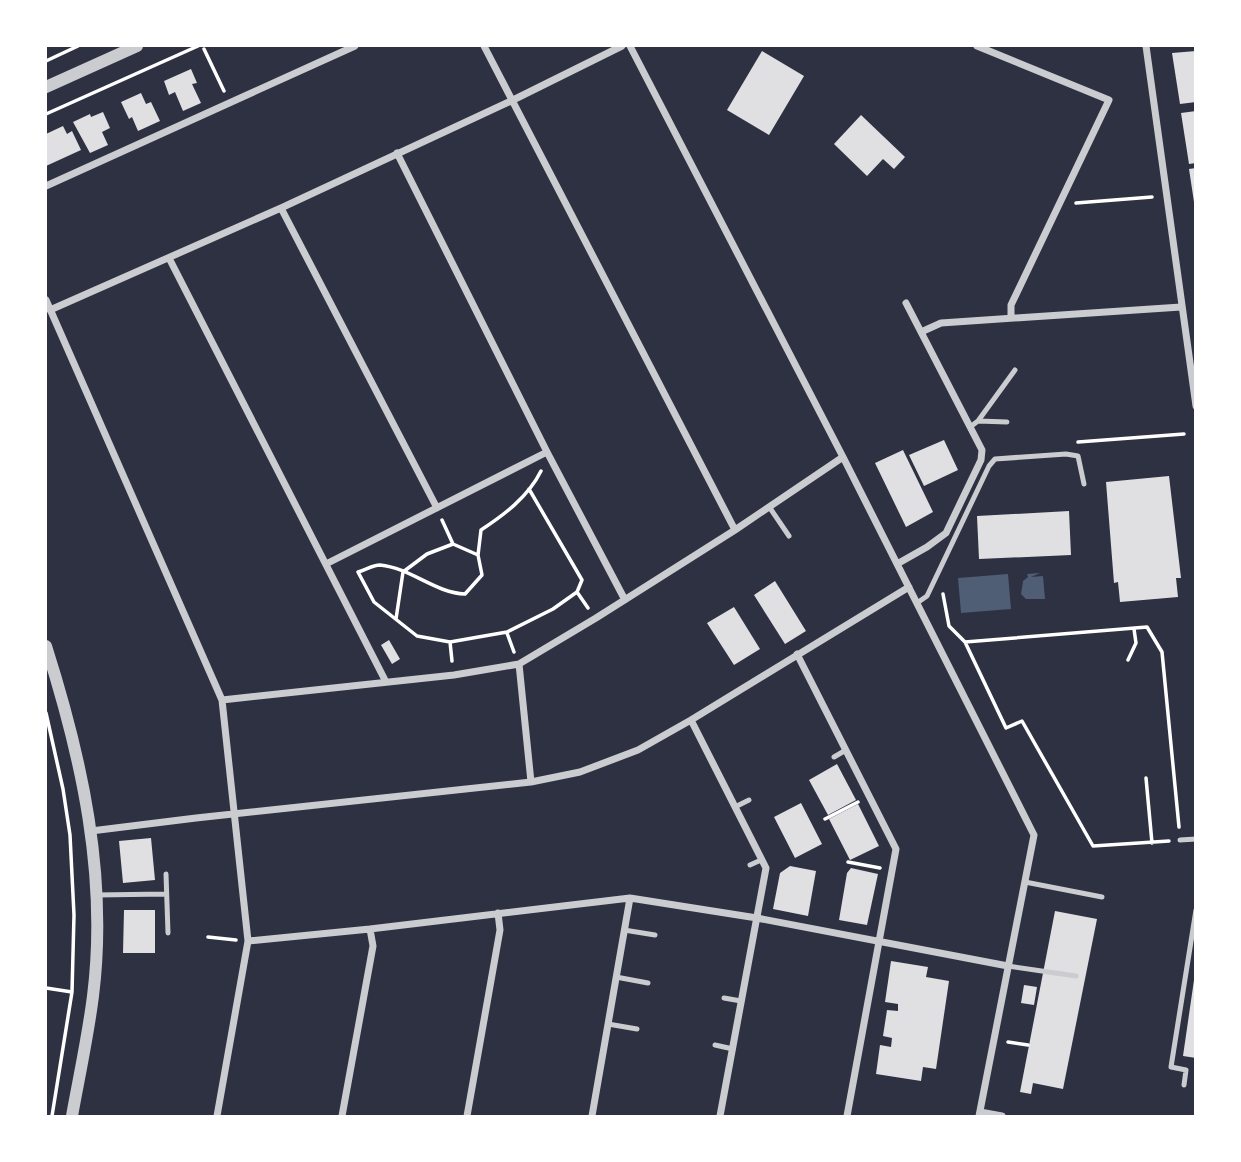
<svg xmlns="http://www.w3.org/2000/svg" width="1241" height="1162" viewBox="0 0 1241 1162" font-family="Signika,sans-serif">
<rect width="100%" height="100%" fill="#2d3142"/>
<!-- water -->
<path fill="#4f5d75" d="M1040,573L1031,577L1043,576L1045,599H1026L1021,594L1023,581L1028,577L1027,574Z
M1008,574L1011,609L961,613L958,578Z"/>
<!-- building -->
<path fill="#e0e0e3" d="M762,51L804,76L769,135L727,110Z
M1196,51V102L1180,104L1172,53Z
M191,69L197,83L192,84L201,103L183,111L175,92L169,95L164,81Z
M141,93L146,104L151,102L160,121L138,131L132,117L129,119L121,102Z
M1196,111V163L1189,164L1181,113Z
M103,112L110,128L102,132L108,145L90,153L73,122L90,114L91,117Z
M861,115L905,157L894,169L883,159L867,176L834,144Z
M63,126L67,134L72,131L81,150L46,166V134Z
M1196,168V202H1194L1189,169Z
M944,440L958,470L924,486L909,455Z
M903,450L933,512L906,527L875,463Z
M1169,476L1181,578H1176L1178,597L1120,602L1118,582L1114,583L1106,482Z
M1069,511L1071,555L979,559L977,516Z
M775,581L806,631L785,644L754,595Z
M734,607L760,649L734,665L707,623Z
M389,640L400,659L392,664L381,645Z
M837,764L856,800L828,815L809,780Z
M801,803L822,844L795,858L774,817Z
M858,804L879,846L850,860L829,819Z
M151,838L155,880L123,883L119,841Z
M790,866L816,871L808,916L773,909L780,873Z
M851,868L878,874L867,925L839,920L847,873Z
M124,910H155V953H123Z
M1055,911L1097,919L1063,1089L1033,1083L1031,1094L1020,1092Z
M891,961L928,967L926,977L949,981L936,1069L923,1067L921,1081L876,1074L880,1045L891,1047L892,1038L883,1036L887,1010L898,1011V1004L885,1002Z
M1194,980H1196V1058L1183,1056Z
M1024,985L1037,987L1034,1005L1021,1003Z"/>
<g fill="none" stroke-linecap="round" stroke-linejoin="round">
<!-- path -->
<path stroke="#fff" stroke-width="3.5" d="M204,49L224,91
M46,61L78,46
M46,114L198,46
M1076,203L1152,197
M1078,442L1184,434
M529,489L582,580L577,592L553,609L507,632L450,642L417,636L374,602L358,572C365,570 373,565 380,565C411,568 435,593 465,594L482,575L478,555L481,530C504,515 528,497 541,471
M442,520L453,544L478,555
M577,592L588,608
M943,594L949,626L965,642L1006,728L1022,721L1093,846L1169,841
M396,619L403,572L427,554L453,544
M507,633L514,652
M450,642L452,661
M965,642L1147,627L1162,652L1179,827
M1128,660L1136,643L1134,629
M46,713L63,789L70,835L74,915L72,992L52,1116
M1146,778L1152,843
M825,819L858,802
M848,862L880,868
M208,937L236,940
M46,988L72,992
M1008,1042L1028,1045"/>
<!-- service -->
<path stroke="#caccd0" stroke-width="5" d="M978,421L1015,370
M970,427L978,421L1007,422
M770,508L789,536
M917,603L927,596L989,466L995,459L1066,454L1078,456L1084,484
M834,757L846,750
M735,807L749,800
M1180,840L1196,839
M750,865L761,860
M166,874L168,933
M1025,882L1102,897
M96,895L166,894
M624,930L655,935
M1008,966L1076,976
M616,977L648,983
M724,998L741,1001
M608,1024L637,1029
M715,1045L733,1049
M1184,1085L1186,1070L1171,1067L1196,910"/>
<!-- minor -->
<path stroke="#caccd0" stroke-width="7" d="M484,46L735,530
M630,46L843,457L1034,835L979,1116
M977,46L1109,100L1011,305V318
M1146,46L1196,406
M397,153L547,452L625,600
M46,186L355,46
M281,208L437,508
M169,258L386,682
M46,300L222,700L248,941L217,1116
M906,303L921,332
M50,310L281,208L511,101L622,46
M326,564L547,452
M897,564L927,547L946,533L981,460L982,450L921,332L941,323L1181,307
M797,654L896,849L847,1116
M519,664L531,782
M222,700L454,675L519,664L596,618L735,530L843,457
M691,720L766,868L720,1116
M91,831L196,818L531,782L580,772L638,750L691,720L909,587
M248,941L370,929L630,898L757,918L1008,966
M980,1112L1002,1116
M342,1116L373,946L370,929
M467,1116L500,930L498,913
M592,1116L630,898"/>
<!-- tertiary -->
<path stroke="#caccd0" stroke-width="12" d="M46,87L137,46
M46,646C82,759 108,877 93,996C88,1036 79,1077 72,1116"/>
</g>
<!-- border -->
<rect width="1241" height="1162" fill="none" stroke="#ffffff" stroke-width="94"/>
</svg>
